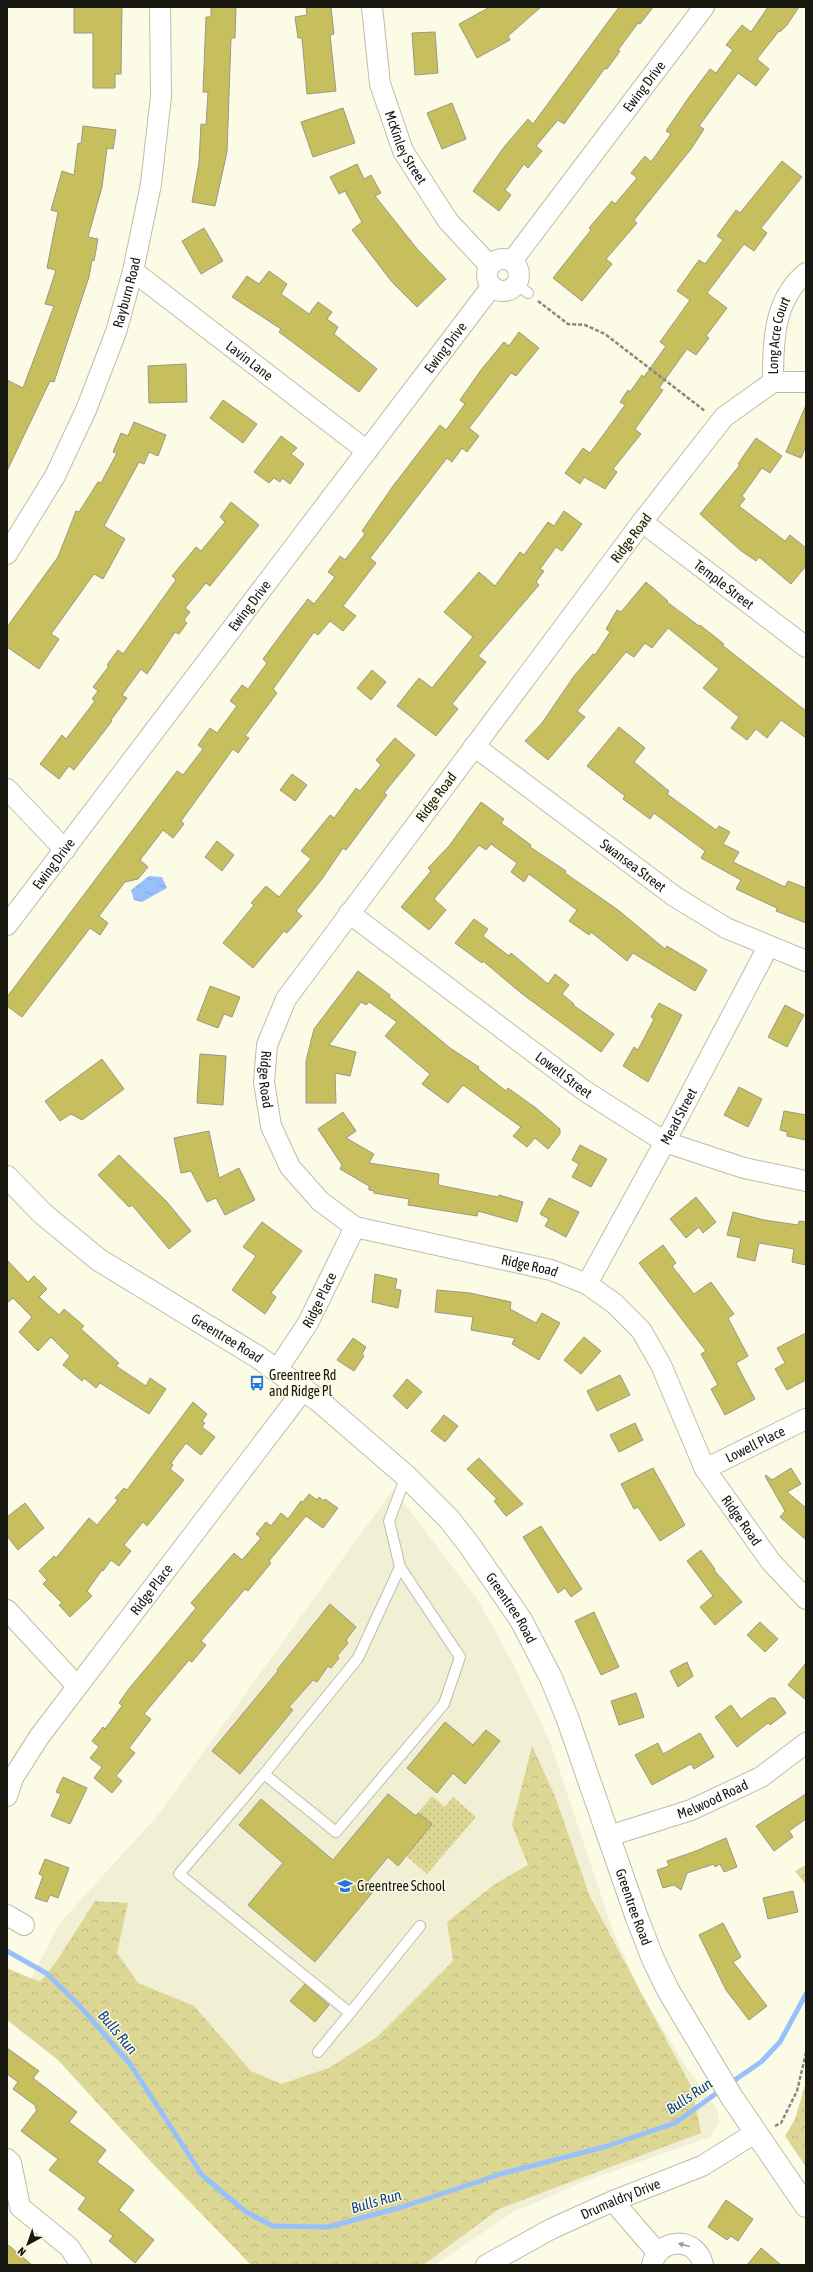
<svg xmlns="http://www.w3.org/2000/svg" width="813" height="2272" viewBox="0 0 813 2272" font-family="'Asap Condensed',sans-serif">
<defs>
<pattern id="forest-crowns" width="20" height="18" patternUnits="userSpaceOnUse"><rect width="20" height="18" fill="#dcd794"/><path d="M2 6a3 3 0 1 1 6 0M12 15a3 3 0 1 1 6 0" fill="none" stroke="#bcb87f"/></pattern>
<pattern id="park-dots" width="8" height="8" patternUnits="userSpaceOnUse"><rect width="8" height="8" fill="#dcd794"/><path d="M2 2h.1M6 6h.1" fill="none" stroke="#bcb87f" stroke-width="1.8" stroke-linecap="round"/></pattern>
<pattern id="water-ripples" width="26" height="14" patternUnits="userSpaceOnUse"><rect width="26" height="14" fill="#98c1fc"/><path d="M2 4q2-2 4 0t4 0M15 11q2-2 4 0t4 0" fill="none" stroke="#82a5d7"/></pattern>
</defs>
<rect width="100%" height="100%" fill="#fcfbe6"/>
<!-- built -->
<path fill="#f1efd4" d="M393,1489L478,1600L513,1664L550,1742L613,1931L641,1993L683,2062L718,2111L719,2123L710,2137L588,2180L513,2212L435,2265H265L19,2003L59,1924L159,1814Z"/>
<!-- forest -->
<path fill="url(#forest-crowns)" d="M532,1746L555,1796L590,1897L692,2088L701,2133L499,2209L423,2265H251L153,2164L58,2060L7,2020V1968L40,1982L56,1962L95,1901L128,1903L117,1953L138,1983L194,2006L251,2071L281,2084L329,2068L377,2037L453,1961L447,1922L495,1884L528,1865L512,1825Z
M806,1865V1885L795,1871Z
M806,2082V2167L785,2136L795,2119Z"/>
<!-- park -->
<path fill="url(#park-dots)" d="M432,1796L445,1807L453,1797L476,1817L427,1874L405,1855L431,1824L418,1813Z"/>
<!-- water -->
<path fill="url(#water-ripples)" d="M149,876L162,877L167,888L142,902L134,900L131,890Z"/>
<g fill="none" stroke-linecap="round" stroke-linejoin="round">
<!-- stream -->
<path stroke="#98c1fc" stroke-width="5" d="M7,1951L46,1973L79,2005L130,2064L202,2175L246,2212L273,2226L328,2227L402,2207L504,2173L604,2147L675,2123L721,2090
M729,2084L761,2062L780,2042L806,1994"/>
</g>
<!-- building -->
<path fill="#c7bf5e" stroke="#9a9886" d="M74,7H122L121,74H115V88H93V33H74Z
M211,7H236L235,38H231L227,152L215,206L192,202L199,163L201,124L206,125L208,92H203L206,17H211Z
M306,7H331L334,34L330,35L336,91L307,94L302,38H298L295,17L307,15Z
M490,7H541L508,36L510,40L477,58L459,24Z
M619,7H653L640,24L638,23L618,50L620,51L607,69L605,68L564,124L558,120L536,146L542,151L528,168L524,164L505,190L511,195L499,211L473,191L504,147L528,119L533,124Z
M768,7H799L787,25L780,32L779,31L757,59L769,69L756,86L738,73L699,126L704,129L691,149L634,220L637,223L606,259L612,264L582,301L553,278L591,230L589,228L612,201L615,204L637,178L631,173L645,156L651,162L671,134L666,131L687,100L710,69L716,73L733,50L726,45L742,25L751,32Z
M435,32L438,73L415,75L412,33Z
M452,103L466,139L442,149L427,113Z
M343,108L355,143L313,157L301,122Z
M83,126L116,130L113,149L107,148L102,187L88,237L98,239L94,261L92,260L89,277L54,382L50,381L7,471V380L23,388L54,306L45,304L56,270L47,268L58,212L51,210L62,171L74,175L78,143L81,144Z
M782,161L802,177L761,228L767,233L754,251L744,244L707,293L727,308L706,336L709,338L696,355L687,349L659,388L663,390L635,429L641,434L613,469L617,472L605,489L584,477L580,484L565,473L583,448L590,453L625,405L620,402L628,390L630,392L642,375L644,377L666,346L660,342L690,300L677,291L699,260L705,264L723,240L717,236L736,210L740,213Z
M357,164L364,179L371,175L381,193L375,196L418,250L446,279L417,307L392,282L352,230L362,222L345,191L339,194L330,177Z
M204,228L223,261L201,274L182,241Z
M269,271L287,284L281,294L309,314L318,302L332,312L327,319L338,327L334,334L377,369L359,392L279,332L281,329L232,297L247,276L259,284Z
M519,332L539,348L516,376L511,373L469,428L479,436L467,452L462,448L452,462L447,458L370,558L376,563L343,606L356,616L343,631L330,621L318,635L314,632L273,689L277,693L245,736L249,738L238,753L233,749L181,821L184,824L173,838L163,830L140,860L148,867L138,879L125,882L99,916L108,923L100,935L90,928L22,1017L7,1006V997L177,771L183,775L203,749L198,745L210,728L217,733L237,706L230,701L242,685L248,689L267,663L263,659L294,617L308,599L314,604L335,577L328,572L340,556L345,560L365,534L362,531L393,486L440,425L446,430L465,404L460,400L481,370L504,342L509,346Z
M186,364L187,402L149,403L148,366Z
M223,400L257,424L243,443L210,418Z
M806,405V446L801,458L786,452Z
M134,422L166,435L158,456L149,452L144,464L139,462L104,526L125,539L103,579L94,574L51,634L59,639L39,669L7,647V627L58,557L76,511L79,512L98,482L101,483L117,453L113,452L121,433L128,436Z
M281,436L297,448L291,454L304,464L290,484L282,478L280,482L274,478L269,483L254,472Z
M756,438L782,456L770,473L762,468L742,496L745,499L739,506L785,541L790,535L806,548V566L791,584L759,557L756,561L740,550L700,514L740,465L738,464Z
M231,502L259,525L210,586L206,583L185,608L190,612L184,620L187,623L179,634L175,632L147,674L141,669L122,695L127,698L111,720L112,721L74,770L69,766L59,779L40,764L62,735L66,739L95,701L92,699L98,691L93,687L109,666L107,665L118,650L123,654L176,580L172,576L196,547L201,551L225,522L220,517Z
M564,511L582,524L562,551L556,547L540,569L544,571L536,582L539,585L478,656L486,662L452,704L458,709L436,736L397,706L419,678L432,688L473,637L444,612L479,572L495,586L520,552L524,555L548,522L554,526Z
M646,582L668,601L667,602L699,626L700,625L724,644L722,645L806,711V738L781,720L767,738L756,729L747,740L731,728L739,717L703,688L719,669L668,628L652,648L645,643L634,657L626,652L577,711L585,717L548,760L525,741L542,723L574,676L593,654L595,655L610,632L606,629L617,610L621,612Z
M372,670L386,682L371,700L357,688Z
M619,727L645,748L634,762L669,791L667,794L716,830L719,826L730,832L723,844L739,852L733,862L785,887L788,881L806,888V923L776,911L777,908L736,889L741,880L701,858L705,851L654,813L650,819L623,799L625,796L587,766Z
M395,738L415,755L384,793L387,795L346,850L343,848L322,879L296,911L302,916L287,933L284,931L253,968L223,943L254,905L251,903L266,886L279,897L311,859L301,851L330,815L334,818L356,788L360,791L381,765L376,760Z
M292,774L307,785L295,801L280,790Z
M481,802L504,819L501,823L531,845L530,847L566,871L565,873L618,910L665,949L667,946L707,970L695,991L633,953L627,961L591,932L589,935L569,921L577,910L529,874L524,882L511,872L517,863L491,844L486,850L479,845L434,899L446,910L429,930L401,907L431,871L428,868L449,846Z
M217,841L234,855L222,871L205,857Z
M474,919L488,929L483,936L509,956L511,953L548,984L555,974L569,985L562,994L574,1004L573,1005L614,1034L601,1052L521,993L483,961L482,963L455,943Z
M358,971L390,995L389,997L450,1048L479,1067L478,1069L506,1091L508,1088L536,1108L560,1129V1134L548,1149L535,1138L527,1147L513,1136L521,1127L463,1085L448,1103L422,1084L430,1074L385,1036L397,1022L369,1002L366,1005L361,1002L329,1045L356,1052L350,1076L335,1073L336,1103H306V1061L314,1029Z
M210,986L240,997L232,1017L224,1014L218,1028L197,1020Z
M659,1003L682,1015L648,1082L623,1066L634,1047L638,1050L654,1019L651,1017Z
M785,1005L804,1015L787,1047L768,1037Z
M200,1054L226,1056L223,1105L197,1103Z
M102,1059L124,1089L82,1120L71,1114L60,1121L45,1101Z
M739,1087L762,1099L748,1127L724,1115Z
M784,1111L806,1115V1140L787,1136V1132L780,1130Z
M343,1112L356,1131L346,1138L374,1154L369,1163L439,1174L438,1185L498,1197L499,1195L523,1202L517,1222L478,1211L477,1216L408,1205L409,1199L374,1193V1191L369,1190V1186L340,1169L342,1165L318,1129Z
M209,1131L219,1178L239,1168L255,1200L225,1215L216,1198L207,1202L191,1171L181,1173L174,1138Z
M580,1145L607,1159L591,1187L572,1177L579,1164L572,1160Z
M119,1155L167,1202L191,1231L169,1249L132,1205L129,1207L98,1175Z
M696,1197L716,1222L703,1233L699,1227L686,1238L670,1219Z
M549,1198L579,1212L566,1237L545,1226L549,1219L540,1214Z
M733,1212L764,1220L798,1225L799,1221L806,1222V1265L792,1262L794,1249L759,1243L755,1261L737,1257L741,1238L727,1235Z
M262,1222L302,1251L271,1293L276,1297L265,1314L232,1290L256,1256L243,1247Z
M663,1245L676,1263L672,1266L694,1294L711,1282L734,1314L728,1318L748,1356L736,1363L755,1399L725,1415L711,1389L718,1385L701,1354L706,1351L639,1263Z
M7,1260L28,1282L34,1276L47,1289L39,1297L59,1315L64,1309L84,1326L81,1329L119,1363L116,1366L146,1386L150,1378L166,1389L149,1414L100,1383L96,1388L84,1378L82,1381L63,1365L70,1356L51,1337L38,1351L19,1332L32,1317L13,1298L7,1303Z
M375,1274L397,1279L395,1289L401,1290L398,1308L372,1302Z
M437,1290L470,1293L511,1302L510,1309L536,1323L542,1313L560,1323L539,1360L512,1344L515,1338L471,1330L473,1317L435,1312Z
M806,1333V1380L787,1390L775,1369L785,1363L777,1348Z
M584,1337L601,1351L581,1374L564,1360Z
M353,1338L366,1347L362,1354L364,1356L354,1371L337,1360Z
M620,1375L630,1395L597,1411L587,1391Z
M407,1379L422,1392L407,1409L393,1396Z
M193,1402L207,1414L202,1421L205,1423L202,1427L215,1437L201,1455L186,1443L171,1463L173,1465L170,1469L184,1480L147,1526L143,1522L124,1545L131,1551L119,1566L111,1560L103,1571L102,1570L87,1591L92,1596L70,1617L59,1605L62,1603L43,1584L47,1580L39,1571L54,1556L56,1558L89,1518L97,1525L118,1500L115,1498L124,1488L127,1490Z
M444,1415L458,1426L445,1442L431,1431Z
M635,1423L643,1440L619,1452L610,1435Z
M479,1458L523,1504L506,1516L494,1501L497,1499L467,1469Z
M653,1468L685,1525L660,1541L638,1507L634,1509L621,1484Z
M791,1468L801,1484L787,1492L806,1508V1540L780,1517L785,1511L765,1476L766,1475L772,1480Z
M309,1494L317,1500L319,1497L324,1501L325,1499L338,1508L323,1528L306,1516L269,1561L271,1563L248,1591L245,1589L201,1641L206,1645L192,1662L189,1660L144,1714L151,1719L129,1748L135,1753L116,1776L122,1781L112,1793L94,1778L102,1767L90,1758L99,1747L92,1741L103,1727L105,1729L122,1706L119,1703L128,1690L196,1608L191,1603L234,1553L242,1560L261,1538L256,1534L266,1522L271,1526L281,1513L288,1519L301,1501L303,1502Z
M25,1503L44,1528L18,1550L7,1536V1517Z
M541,1526L582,1589L571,1597L565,1588L558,1593L523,1537Z
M701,1550L715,1569L714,1570L742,1602L715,1625L700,1607L713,1596L687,1561Z
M330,1604L356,1627L346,1640L348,1643L337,1656L339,1658L331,1668L328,1666L317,1682L313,1680L289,1707L293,1710L240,1774L212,1751L278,1671L277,1670Z
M594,1612L619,1667L601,1675L575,1621Z
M760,1622L778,1639L765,1652L747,1635Z
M687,1662L693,1676L678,1687L670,1671Z
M806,1663V1700L788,1685Z
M636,1693L644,1717L619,1725L611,1701Z
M770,1698H775L786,1713L770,1725L768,1723L737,1747L715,1717L731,1705L741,1719Z
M445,1722L473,1745L486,1730L500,1741L465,1784L453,1773L437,1793L407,1768Z
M700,1733L714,1757L694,1769L691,1764L652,1785L635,1755L658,1743L663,1754Z
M63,1777L87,1788L70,1824L51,1816L61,1794L56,1792Z
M388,1794L416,1816L418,1813L432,1824L398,1866L388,1857L368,1881L376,1888L315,1962L248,1905L283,1863L239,1825L261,1799L333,1860Z
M806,1794V1819L789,1831L793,1837L774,1851L756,1826Z
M726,1838L737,1867L724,1872L720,1864L715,1867L714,1864L687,1873L681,1890L674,1885L663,1888L657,1870L669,1866L667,1861L696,1851Z
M45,1859L69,1868L58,1898L50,1895L47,1902L35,1898L43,1876L39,1874Z
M793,1891L798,1912L768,1919L763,1898Z
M723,1923L741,1957L733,1962L767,2006L749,2020L726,1990L699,1935Z
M305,1984L329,2005L315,2022L290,2001Z
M7,2048L39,2071L33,2078L77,2112L69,2122L106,2150L97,2162L134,2190L119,2210L154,2240L135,2263L109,2241L113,2236L78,2209L86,2198L49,2170L58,2159L21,2131L37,2110L35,2108L36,2106L13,2089L18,2082L7,2074Z
M726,2200L753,2219L738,2241L731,2236L727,2240L708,2227Z
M7,2244L32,2265H7Z
M761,2248L781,2265H747Z"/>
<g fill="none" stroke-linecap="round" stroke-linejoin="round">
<defs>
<path id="lane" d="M516,284L528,293
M400,1567L358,1658L264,1774L336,1832L444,1704L460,1657L400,1567L389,1521L406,1476
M264,1774L179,1874L350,2013L420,1926
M318,2052L350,2013"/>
<g id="street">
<path id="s1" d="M372,7L380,84L403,151L448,221L489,265"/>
<circle cx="503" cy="275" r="16"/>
<path id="s2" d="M512,261L704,7"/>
<path id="s3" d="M133,271L367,451"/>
<path id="s4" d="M773,382C773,343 773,300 806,273"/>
<path id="s5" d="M806,382H773L724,417L642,522L286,999L267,1045L264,1082L271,1126L290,1167L320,1201L355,1227L551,1270L587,1284L615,1304L641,1330L661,1365L705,1469L771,1562L806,1599"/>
<path id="s6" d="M642,522L806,647"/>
<path id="s7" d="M7,554L55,476L86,410L116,332L133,271L151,184L161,96L160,7"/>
<path id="s8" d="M474,746L674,896L726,928L806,961"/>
<path d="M7,789L65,850"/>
<path id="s9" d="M349,913L585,1091L665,1142L744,1168L806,1181"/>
<path id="s10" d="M7,925L492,286"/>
<path id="s11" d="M587,1284L665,1142L768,947"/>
<path id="s12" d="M277,1370L308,1323L355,1227"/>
<path id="s13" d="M705,1469L806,1419"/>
<path d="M7,1610L77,1686"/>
<path id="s14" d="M7,1796L13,1778L39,1737L304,1389"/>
<path id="s15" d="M609,1836L691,1810L761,1777L806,1743"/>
<path d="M7,1915L24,1925"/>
<path d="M7,2159L11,2163L20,2207L69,2247L81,2265"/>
<path d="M613,2201L657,2252"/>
<path id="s16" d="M486,2265L551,2229L613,2201L702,2166L755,2133"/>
<path d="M652,2265C658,2237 697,2236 703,2265"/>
</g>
<g id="secondary">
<path id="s17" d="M7,1177L43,1214L99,1260L258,1357L318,1400L406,1476L449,1519L470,1546L521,1620L551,1678L567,1717L637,1918L653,1959L668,1990L731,2096L806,2206"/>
</g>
</defs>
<!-- lane casing -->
<use href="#lane" stroke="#bebdaa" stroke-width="12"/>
<!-- street casing -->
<use href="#street" stroke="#bebdaa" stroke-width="22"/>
<!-- secondary casing -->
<use href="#secondary" stroke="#bebdaa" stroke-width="24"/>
<!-- path -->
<path stroke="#89887a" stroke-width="2.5" stroke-dasharray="4 2" stroke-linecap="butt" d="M538,301L568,324L585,325L605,334L705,411
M775,2126L781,2123L797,2091L806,2053"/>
<!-- lane -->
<use href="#lane" stroke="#fff" stroke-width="10"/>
<!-- street -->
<use href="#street" stroke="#fff" stroke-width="20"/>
<!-- secondary -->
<use href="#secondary" stroke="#fff" stroke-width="22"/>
</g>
<!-- one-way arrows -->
<defs><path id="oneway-solid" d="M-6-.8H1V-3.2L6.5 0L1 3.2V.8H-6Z"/></defs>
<use fill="#979793" href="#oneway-solid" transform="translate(684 2245) rotate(-165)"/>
<!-- icons -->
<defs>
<symbol id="bus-bare" viewBox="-9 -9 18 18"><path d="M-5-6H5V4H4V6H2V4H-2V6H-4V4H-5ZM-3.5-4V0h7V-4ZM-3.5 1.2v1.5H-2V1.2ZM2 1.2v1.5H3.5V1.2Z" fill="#2775e1" stroke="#fcfbe6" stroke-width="2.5" paint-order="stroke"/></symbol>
<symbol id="school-bare" viewBox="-9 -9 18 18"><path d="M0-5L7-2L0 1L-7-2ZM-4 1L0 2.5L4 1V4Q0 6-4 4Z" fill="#2775e1" stroke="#fcfbe6" stroke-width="2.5" paint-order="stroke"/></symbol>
</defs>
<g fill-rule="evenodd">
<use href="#bus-bare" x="246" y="1372" width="22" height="22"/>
<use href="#school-bare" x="334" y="1875" width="22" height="22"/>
</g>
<g text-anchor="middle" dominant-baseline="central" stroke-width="3" stroke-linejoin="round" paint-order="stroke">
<!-- street labels -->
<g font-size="14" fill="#171710" stroke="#fcfbe6">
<text stroke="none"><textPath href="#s2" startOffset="219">Ewing Drive</textPath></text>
<text stroke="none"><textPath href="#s1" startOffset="146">McKinley Street</textPath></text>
<text stroke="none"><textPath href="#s7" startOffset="289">Rayburn Road</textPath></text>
<text stroke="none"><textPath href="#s4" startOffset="47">Long Acre Court</textPath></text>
<text stroke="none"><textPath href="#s10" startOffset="725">Ewing Drive</textPath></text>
<text stroke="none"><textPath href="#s3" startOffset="147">Lavin Lane</textPath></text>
<text transform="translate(631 538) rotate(-53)">Ridge Road</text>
<text stroke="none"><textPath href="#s6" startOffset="103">Temple Street</textPath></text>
<text stroke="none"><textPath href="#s10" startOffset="401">Ewing Drive</textPath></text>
<text transform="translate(436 797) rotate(-53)">Ridge Road</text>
<text stroke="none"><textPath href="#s10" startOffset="77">Ewing Drive</textPath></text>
<text stroke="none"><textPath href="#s8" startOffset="199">Swansea Street</textPath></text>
<text stroke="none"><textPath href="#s9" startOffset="269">Lowell Street</textPath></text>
<text stroke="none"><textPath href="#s5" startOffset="906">Ridge Road</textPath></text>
<text stroke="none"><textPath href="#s11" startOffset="191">Mead Street</textPath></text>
<text stroke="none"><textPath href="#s5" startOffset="1266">Ridge Road</textPath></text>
<text stroke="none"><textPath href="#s12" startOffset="82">Ridge Place</textPath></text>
<text stroke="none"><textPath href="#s17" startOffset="274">Greentree Road</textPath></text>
<text stroke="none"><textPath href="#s13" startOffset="56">Lowell Place</textPath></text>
<text stroke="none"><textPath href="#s5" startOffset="1614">Ridge Road</textPath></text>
<text stroke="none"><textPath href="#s14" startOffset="253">Ridge Place</textPath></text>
<text stroke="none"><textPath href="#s17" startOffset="670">Greentree Road</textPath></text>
<text stroke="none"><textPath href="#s15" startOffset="110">Melwood Road</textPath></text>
<text stroke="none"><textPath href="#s17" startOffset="994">Greentree Road</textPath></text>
<text stroke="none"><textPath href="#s16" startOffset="150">Drumaldry Drive</textPath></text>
</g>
<!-- poi labels -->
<g font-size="14" fill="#171710" stroke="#fcfbe6" text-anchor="start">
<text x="269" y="1375">Greentree Rd<tspan x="269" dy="16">and Ridge Pl</tspan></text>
<text x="357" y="1886">Greentree School</text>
</g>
<!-- water labels -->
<g font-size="15" font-style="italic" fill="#134283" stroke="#fcfbe6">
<text transform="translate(118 2032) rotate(50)">Bulls Run</text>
<text transform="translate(689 2096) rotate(-34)">Bulls Run</text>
<text transform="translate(376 2201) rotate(-16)">Bulls Run</text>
</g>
</g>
<!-- border -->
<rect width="813" height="2272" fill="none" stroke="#171710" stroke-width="16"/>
<!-- north arrow -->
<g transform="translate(28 2244) rotate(220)" stroke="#fcfbe6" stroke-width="3" paint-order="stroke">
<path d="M0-3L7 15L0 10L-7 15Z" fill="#171710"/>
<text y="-6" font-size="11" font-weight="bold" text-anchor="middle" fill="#171710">N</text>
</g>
</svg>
